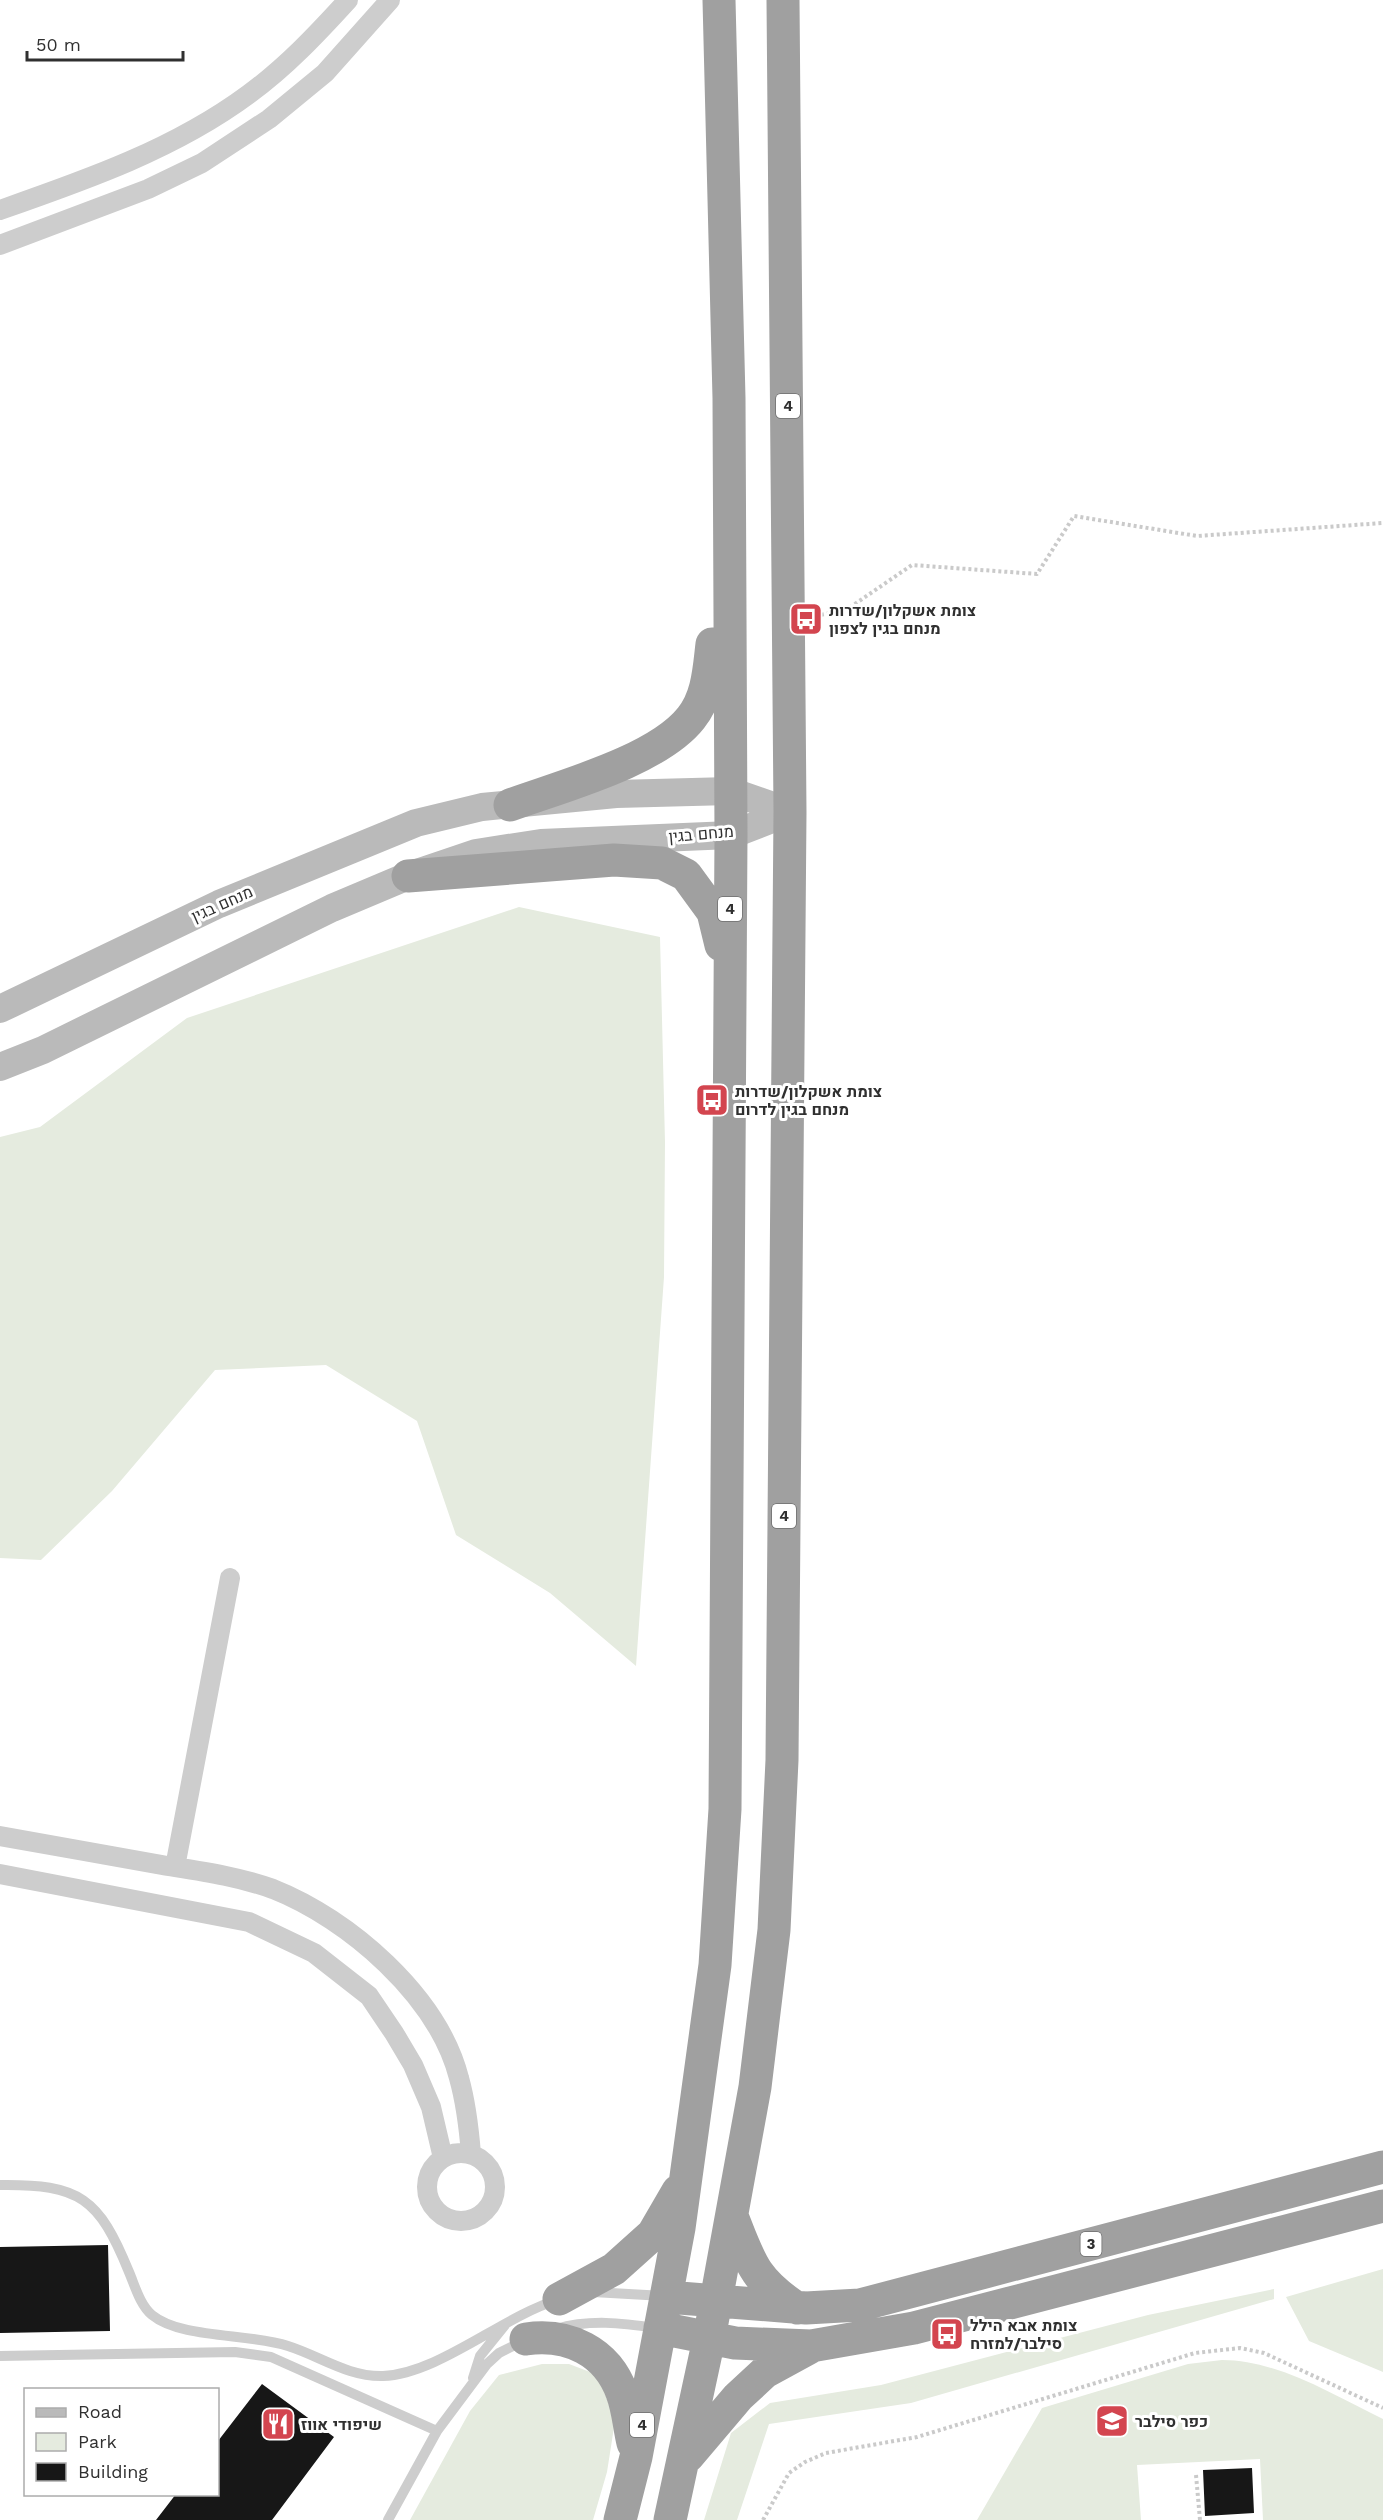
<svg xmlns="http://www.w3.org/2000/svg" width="1383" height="2520" viewBox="0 0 1383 2520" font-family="'Work Sans',Heebo,sans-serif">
<rect width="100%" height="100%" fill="#fff"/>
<!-- green -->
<path fill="#e5ebdf" d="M519,907L660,937L665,1142L664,1277L636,1666L550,1593L456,1535L417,1421L326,1365L215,1370L112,1491L41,1560L0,1558V1137L40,1127L187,1018Z
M1383,2269V2372L1309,2341L1286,2297Z
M1274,2289V2299L911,2403L769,2424L737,2520H704L731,2433L770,2403L881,2385L1148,2315Z
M1222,2360C1278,2360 1333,2395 1383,2419V2520H1263L1260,2459L1137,2465L1141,2520H977L1042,2408L1188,2364Z
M542,2364H569L598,2375L615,2421L607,2472L593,2520H410L470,2411L499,2375Z"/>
<!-- building -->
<path fill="#171717" d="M108,2245L110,2331L0,2333V2247Z
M262,2384L334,2437L272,2520H156L176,2494H218V2441Z
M1252,2468L1254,2513L1205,2516L1203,2470Z"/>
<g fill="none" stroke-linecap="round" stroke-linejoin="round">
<!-- path -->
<path stroke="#cacaca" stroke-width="4" stroke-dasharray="3 3" stroke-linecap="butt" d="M815,616L846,610L912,565L1037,574L1074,516L1197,536L1383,523
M1196,2475L1200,2520
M763,2520L789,2473L805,2462L826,2453L917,2437L1195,2353L1240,2348L1264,2353L1383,2408"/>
<!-- service -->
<path stroke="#cdcdcd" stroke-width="10" d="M0,2185C80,2184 99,2198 129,2272C135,2286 140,2305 152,2315C181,2339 249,2333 288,2346C320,2356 348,2377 383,2376C438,2374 502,2317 557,2300
M593,2292L664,2296
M556,2329C590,2319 622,2323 656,2328
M0,2356L235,2352L271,2357L437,2431
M473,2378L480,2356L505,2325
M388,2520L437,2431L487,2364L499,2353L525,2340"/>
<!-- minor -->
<path stroke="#cdcdcd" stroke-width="20" d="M0,210C86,180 175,149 249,94C286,67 317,34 348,0
M0,245L148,189L202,163L269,119L325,73L390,0
M0,1836C54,1846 108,1855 162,1865C199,1871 237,1876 273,1889C349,1919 438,1996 459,2078C466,2103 469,2129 471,2154
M175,1867L230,1578
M0,1874L249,1922L314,1953L369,1996L394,2033L413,2065L431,2107L443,2158
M427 2187a34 34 0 1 1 68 0a34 34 0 1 1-68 0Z"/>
<!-- secondary -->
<path stroke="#bababa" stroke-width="28" d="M0,1009L219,904L416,823L482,807L616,794L730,791L790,812
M0,1067L43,1050L332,908L408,876L476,853L541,843L731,835L790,812"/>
<!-- trunk -->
<path stroke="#a0a0a0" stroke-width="33" d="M510,805C562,786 657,761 691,718C708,697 709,669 712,644
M408,876L614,860L662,863L686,875L713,912L721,945
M732,2216C750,2262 754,2280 797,2308
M667,2297L806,2308L860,2305L1383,2167
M559,2299L614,2269L653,2234L678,2191
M660,2328L735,2343L811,2346L914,2328L1383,2206
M526,2339C568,2333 607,2351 622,2393C628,2408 629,2426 633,2443
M688,2456L738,2397L765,2372L809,2348
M620,2520L636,2457L679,2228L715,1965L725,1809L731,835L729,398L719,0
M670,2520L709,2339L755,2087L774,1930L782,1760L790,812L783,0"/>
</g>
<!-- icons -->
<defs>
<symbol id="bus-square" viewBox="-11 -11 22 22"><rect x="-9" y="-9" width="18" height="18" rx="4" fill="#d3454f" stroke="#fff"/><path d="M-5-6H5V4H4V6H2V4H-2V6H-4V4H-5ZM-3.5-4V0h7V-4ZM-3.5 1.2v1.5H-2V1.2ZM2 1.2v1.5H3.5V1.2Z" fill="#fff"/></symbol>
<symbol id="school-square" viewBox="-11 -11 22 22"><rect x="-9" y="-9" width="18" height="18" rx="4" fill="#d3454f" stroke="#fff"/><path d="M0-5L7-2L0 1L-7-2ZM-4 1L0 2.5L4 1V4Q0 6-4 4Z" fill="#fff"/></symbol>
<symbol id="restaurant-square" viewBox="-11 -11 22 22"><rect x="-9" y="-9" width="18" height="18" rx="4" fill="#d3454f" stroke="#fff"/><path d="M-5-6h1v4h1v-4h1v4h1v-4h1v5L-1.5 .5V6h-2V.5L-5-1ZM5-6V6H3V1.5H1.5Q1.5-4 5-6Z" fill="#fff"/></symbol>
</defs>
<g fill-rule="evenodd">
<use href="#bus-square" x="787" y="600" width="38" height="38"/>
<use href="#bus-square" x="693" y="1081" width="38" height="38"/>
<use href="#bus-square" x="928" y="2315" width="38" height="38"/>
<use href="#school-square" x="1093" y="2402" width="38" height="38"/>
<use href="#restaurant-square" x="259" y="2405" width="38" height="38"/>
</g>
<g text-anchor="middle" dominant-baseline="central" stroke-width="6" stroke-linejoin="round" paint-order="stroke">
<!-- shield labels -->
<g fill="#fff" stroke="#6e6e6e" stroke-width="1.5">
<rect x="776" y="394" width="24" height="24" rx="4.5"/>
<rect x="718" y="897" width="24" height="24" rx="4.5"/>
<rect x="772" y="1504" width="24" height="24" rx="4.5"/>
<rect x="1080.5" y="2232" width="21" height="24" rx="4.5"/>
<rect x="630" y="2413" width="24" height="24" rx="4.5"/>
</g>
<g font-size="15" font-weight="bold" fill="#303030">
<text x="788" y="406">4</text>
<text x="730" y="909">4</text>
<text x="784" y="1516">4</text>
<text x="1091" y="2244">3</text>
<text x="642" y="2425">4</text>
</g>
<!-- poi labels -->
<g font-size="16" font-weight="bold" fill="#303030" stroke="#fff" text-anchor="start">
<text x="829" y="610">צומת אשקלון/שדרות<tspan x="829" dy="18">מנחם בגין לצפון</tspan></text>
<text x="735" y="1091">צומת אשקלון/שדרות<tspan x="735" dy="18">מנחם בגין לדרום</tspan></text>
<text x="970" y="2325">צומת אבא הילל<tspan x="970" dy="18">סילבר/למזרח</tspan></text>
<text x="1135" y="2421">כפר סילבר</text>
<text x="301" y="2424">שיפודי אווז</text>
</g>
<!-- street labels -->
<g font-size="16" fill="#303030" stroke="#fff">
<text transform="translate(701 834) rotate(-5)">מנחם בגין</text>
<text transform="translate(222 904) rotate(-24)">מנחם בגין</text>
</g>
</g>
<!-- legend -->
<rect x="24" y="2388" width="195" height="108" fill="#ffffff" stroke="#acacac" stroke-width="1.5"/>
<rect x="36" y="2408" width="30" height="9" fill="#bababa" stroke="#acacac" stroke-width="1.5"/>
<text x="78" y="2418" font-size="18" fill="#303030">Road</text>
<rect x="36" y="2433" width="30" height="18" fill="#e5ebdf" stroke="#acacac" stroke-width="1.5"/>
<text x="78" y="2448" font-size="18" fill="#303030">Park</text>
<rect x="36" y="2463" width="30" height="18" fill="#171717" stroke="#acacac" stroke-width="1.5"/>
<text x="78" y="2478" font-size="18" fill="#303030">Building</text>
<!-- scale -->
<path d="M27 51v9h156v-9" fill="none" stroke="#303030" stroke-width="3"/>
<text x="36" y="51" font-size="18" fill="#303030" stroke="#ffffff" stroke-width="4.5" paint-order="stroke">50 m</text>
</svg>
